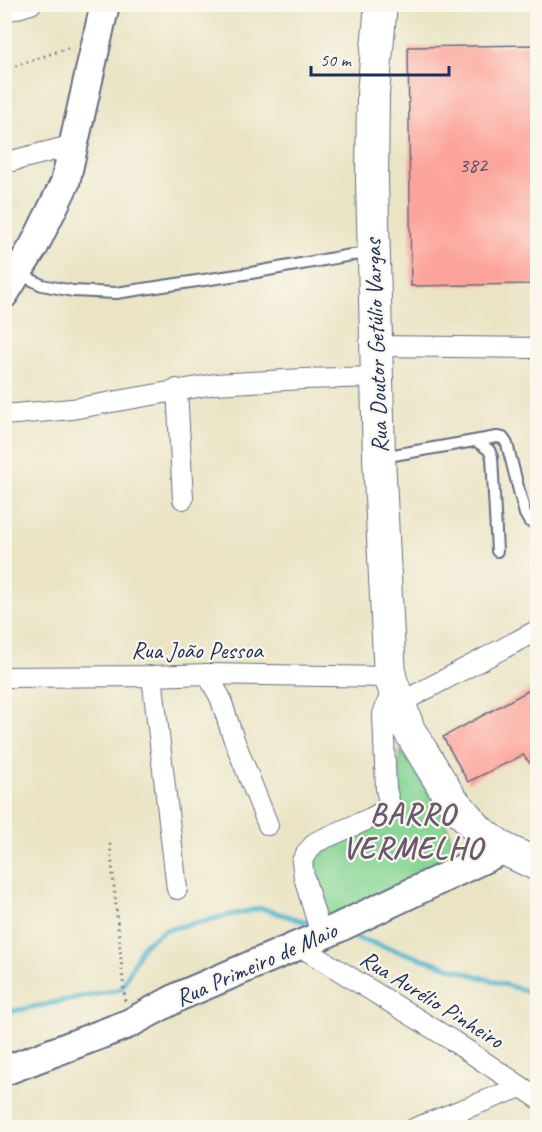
<svg xmlns="http://www.w3.org/2000/svg" width="542" height="1132" viewBox="0 0 542 1132" font-family="Caveat,sans-serif">
<rect width="100%" height="100%" fill="#fbf7ec"/>
<filter id="ink" filterUnits="userSpaceOnUse"><feTurbulence type="fractalNoise" baseFrequency=".0167" numOctaves="2"/><feDisplacementMap in="SourceGraphic" scale="12" xChannelSelector="R" yChannelSelector="G"/><feConvolveMatrix kernelMatrix="1 2 1 2 8 2 1 2 1" color-interpolation-filters="sRGB"/></filter>
<filter id="wash" filterUnits="userSpaceOnUse"><feTurbulence type="fractalNoise" baseFrequency=".008" numOctaves="4" result="noise"/><feDisplacementMap in="SourceGraphic" scale="24" xChannelSelector="R" yChannelSelector="G"/><feGaussianBlur stdDeviation="1.35" result="paint"/><feColorMatrix in="noise" values="0 0 0 0 0 0 0 0 0 0 0 0 0 0 0 0 0 1.4 0 .05"/><feComposite in="paint" operator="in"/></filter>
<g filter="url(#wash)">
<rect width="100%" height="100%" fill="#eae4c5"/>
<!-- green -->
<path fill="#87d696" stroke="#51827a" stroke-width="1.5" d="M401,750L445,819L453,847L442,867L324,919L305,862L395,816Z"/>
<g fill="none" stroke-linecap="round" stroke-linejoin="round">
<!-- stream -->
<path stroke="#4fb5cd" stroke-width="5" d="M347,935L538,995
M4,1013L121,989L143,945L165,930L261,908L313,924"/>
</g>
<g id="blocks">
<!-- building -->
<path fill="#fca49b" d="M537,45V284L411,286L408,47Z
M537,686V771L523,755L468,782L443,737Z"/>
</g>
</g>
<g filter="url(#ink)">
<use href="#blocks" fill-opacity="0" stroke="#636e82" stroke-width="1.5"/>
<g fill="none" stroke-linecap="round" stroke-linejoin="round">
<defs>
<path id="service" d="M18,273L42,285L73,291L116,293L251,273L351,255L371,254
M476,441L489,450L492,457L497,551
M382,457L497,437L503,438L507,444L525,514L529,521L538,525"/>
<path id="minor" d="M4,12L31,4
M4,163L74,145
M377,346L538,348
M177,389L183,499
M4,415L72,409L215,384L303,379L377,377
M207,674L220,697L233,737L268,825
M152,676L177,889
M4,677L152,676L207,674L390,677
M398,704L538,630
M321,935L304,877L302,861L307,852L316,842L371,818L382,812L390,805L386,789L383,714L393,687
M298,945L453,1041L538,1098
M415,1128L521,1087"/>
<path id="secondary" d="M4,294L34,246L65,183L105,4
M4,1071L128,1024L180,996L325,934L504,849"/>
<path id="primary" d="M381,4L373,94L372,181L379,457L390,677L409,730L451,799L479,831L504,849L538,865"/>
</defs>
<!-- service casing -->
<use href="#service" stroke="#636e82" stroke-width="14"/>
<!-- minor casing -->
<use href="#minor" stroke="#636e82" stroke-width="22"/>
<!-- secondary casing -->
<use href="#secondary" stroke="#636e82" stroke-width="32"/>
<!-- primary casing -->
<use href="#primary" stroke="#636e82" stroke-width="34"/>
<!-- path -->
<path stroke="#636e82" stroke-width="3" stroke-dasharray="1.5 4.5" stroke-linecap="butt" d="M4,70L71,47
M110,844L125,1001"/>
<!-- service -->
<use href="#service" stroke="#fff" stroke-width="10"/>
<!-- minor -->
<use href="#minor" stroke="#fff" stroke-width="20"/>
<!-- secondary -->
<use href="#secondary" stroke="#fff" stroke-width="28"/>
<!-- primary -->
<use href="#primary" stroke="#fff" stroke-width="32"/>
</g>
</g>
<g text-anchor="middle" dominant-baseline="central" stroke-width="4.5" stroke-linejoin="round" paint-order="stroke">
<!-- number labels -->
<g font-size="21" fill="#534c6d">
<text x="473" y="165">382</text>
</g>
<!-- street labels -->
<g font-size="24" fill="#1b2f5e" stroke="#fbf7ec">
<text transform="translate(376 346) rotate(-92)">Rua Doutor Getúlio Vargas</text>
<text x="197" y="650">Rua João Pessoa</text>
<text transform="translate(256 964) rotate(-24)">Rua Primeiro de Maio</text>
<text transform="translate(432 999) rotate(32)">Rua Aurélio Pinheiro</text>
</g>
<!-- district labels -->
<g font-size="30" font-weight="bold" letter-spacing="1.5" fill="#6a5873" stroke="#fbf7ec">
<text x="413" y="814">BARRO<tspan x="413" dy="34">VERMELHO</tspan></text>
</g>
</g>
<!-- margin -->
<rect width="542" height="1132" fill="none" stroke="#fbf7ec" stroke-width="24"/>
<!-- scale -->
<path d="M311 66v9h138v-9" fill="none" stroke="#1b2f5e" stroke-width="3"/>
<text x="320" y="66" font-size="18" fill="#1b2f5e" stroke="#fbf7ec" stroke-width="4.5" paint-order="stroke">50 m</text>
</svg>
